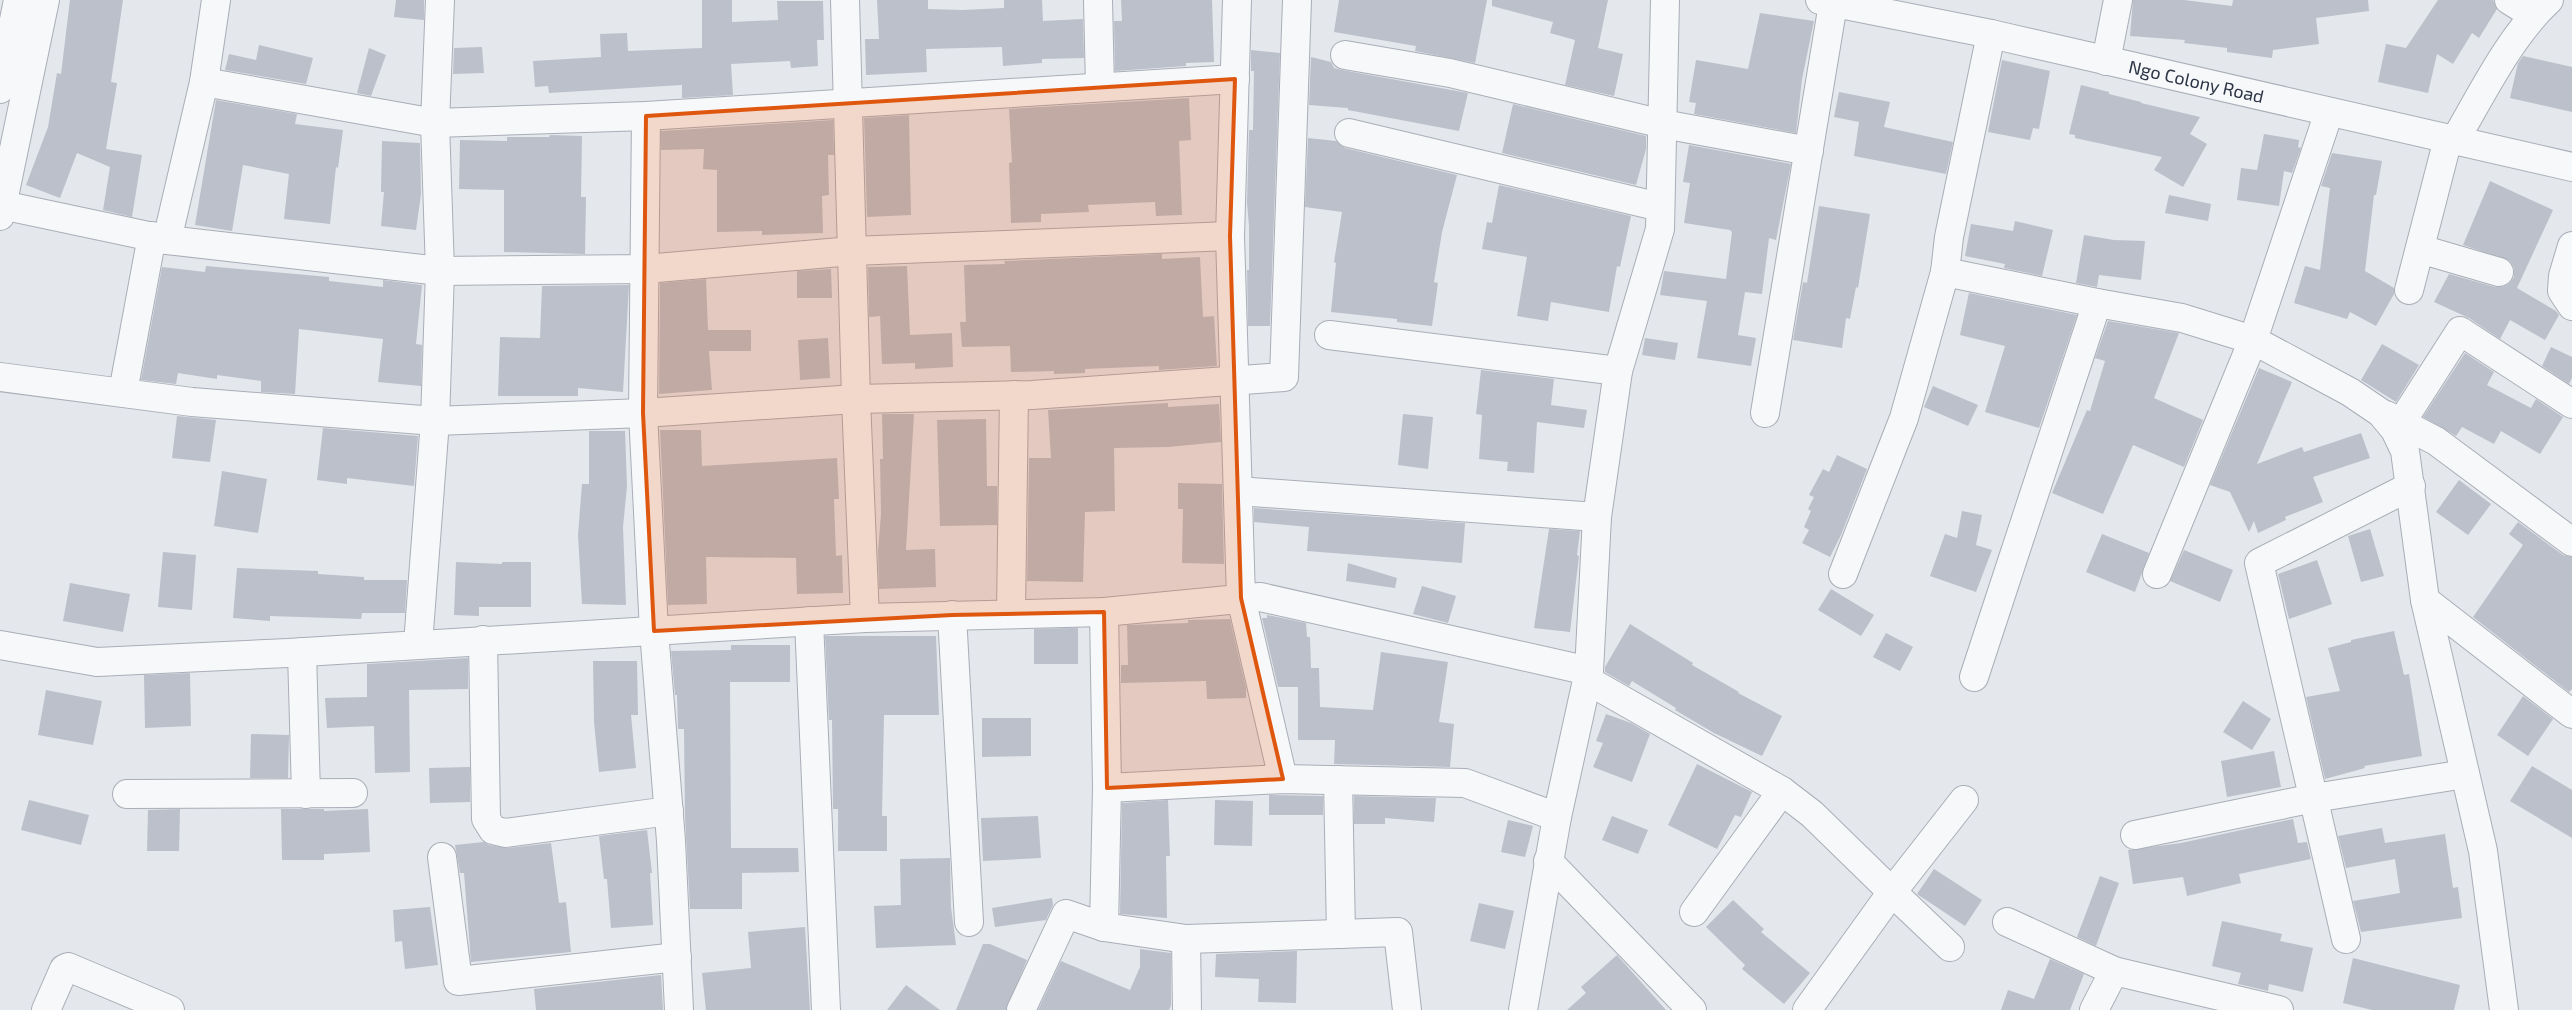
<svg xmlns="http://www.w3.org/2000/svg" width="2572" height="1010" viewBox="0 0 2572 1010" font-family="'Exo 2',sans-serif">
<rect width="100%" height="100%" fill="#e4e7ec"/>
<!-- building -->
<path fill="#bbc0ca" d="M70,0H123L111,82L117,83L106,149L142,155L132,217L103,210L110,167L77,153L60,198L26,185L48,127L57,73L61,74Z
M396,0H424V20L394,17Z
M702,0H732V22L778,20L777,1H823L824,40H817L818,66L791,68L790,61L731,64L733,95L682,98V85L549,93L548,86L535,87L533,61L601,57L600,34L627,33L628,51L702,48Z
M877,0H928V9L963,10L1004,8V0H1042L1043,21L1083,19L1084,58L1042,59V63L1003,66L1002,47L926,49L927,72L866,75L865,39H879Z
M1121,0H1212L1214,62L1186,63V66L1115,71L1114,21H1122Z
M1339,0H1487L1475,63L1415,51L1416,46L1334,32Z
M1492,0H1608L1598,48L1623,54L1614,96L1565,85L1575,40L1550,33L1553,22L1492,6Z
M2133,0H2184L2232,6L2233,0H2368L2369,11L2316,18L2319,44L2273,50L2272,58L2227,52V48L2184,43L2185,40L2130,36Z
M2438,0H2493L2497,9L2479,38L2472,33L2453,64L2437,54L2428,93L2378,82L2386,44L2406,48Z
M1760,13L1814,21L1802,79L1796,133L1694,114L1696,103L1689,102L1696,60L1748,69Z
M259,45L313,58L306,84L225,70L229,54L256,60Z
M482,47L484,73L453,74L454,48Z
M369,48L386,55L371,96L357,93Z
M1251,50L1280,53L1270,326H1248L1247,270H1249V226L1247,203L1249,130H1253L1254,71H1251Z
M2523,56L2572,67V112L2510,98L2518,63Z
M1311,57L1331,62L1334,68L1342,70L1468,93L1459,131L1348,110V108L1309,105Z
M2002,60L2050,71L2039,129L2033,128L2030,140L1988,132Z
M2081,85L2109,92V94L2141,102V103L2200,117L2190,134L2207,144L2183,187L2154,170L2162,157L2075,138V135L2069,134Z
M1839,92L1890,102L1884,127L1953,142L1946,174L1854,156L1859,122L1834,117Z
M1189,98L1191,140L1179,141L1182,215L1156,216L1155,202L1088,205L1089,212L1041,214V222L1011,223L1009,163L1012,162L1009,109Z
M216,100L297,114L295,124L343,130L338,168L336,167L330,224L284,219L289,174L243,165L232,231L195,225Z
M1513,104L1646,136V149L1636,185L1502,153Z
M909,115L911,215L867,217L864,118Z
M833,120L834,155H828L829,195L822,196L823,233L762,235V231L717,232V170L703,169L704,149L661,150V131Z
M2264,134L2299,140L2298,147L2301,148L2292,173L2284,171L2279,206L2237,200L2241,168L2257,170Z
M550,135L582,136L581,197H586L585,254L504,252V190L459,189L460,140L507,141V137H549Z
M1308,138L1336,141L1345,148L1457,175L1442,232L1434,282L1438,283L1432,326L1397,322V319L1331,312L1336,263L1334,262L1342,212L1305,207Z
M382,141L420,143L421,194L416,230L381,226L384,192H381Z
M1689,145L1791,164L1776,240L1769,238L1762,294L1745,292L1738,335L1756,338L1751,366L1697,358L1707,301L1660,295L1664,271L1726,279L1732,232L1730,230L1684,223L1690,183L1683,182Z
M2332,153L2382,161L2376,195H2374L2365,271L2394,288V294L2376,326L2350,312L2347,319L2294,303L2305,266L2320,270L2330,188L2321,186Z
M2490,181L2553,210L2517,288L2556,311L2559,315L2545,340L2510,320L2500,339L2469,318L2434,302L2449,274L2495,287H2503L2509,284L2514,277V268L2510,261L2463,245Z
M1499,185L1631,216L1620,267L1617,266L1609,312L1551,302L1548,321L1517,316L1527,257L1482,249L1487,222L1492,223Z
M2169,195L2211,204L2208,221L2165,213Z
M1819,206L1870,214L1858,288L1856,287L1850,319L1846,318L1842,348L1793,340L1803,282L1807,283Z
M2015,221L2053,230L2042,276L2004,268L2005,264L1965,256L1971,224L2013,231Z
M2084,235L2114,240L2145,241L2141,280L2099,275L2097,287L2076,283Z
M1162,254V259L1200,257L1203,317L1214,316L1217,366L1159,370V366L1085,369V373L1054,374V371L1011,372L1010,346L962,347L960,322H966L964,265L1005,264L1004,261Z
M206,266L329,277V281L383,287V280L422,285L416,344L422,345L421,386L378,382L383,339L299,329L295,394L261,392V381L217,375V379L178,373L176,384L141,380L162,267L205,272Z
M907,266L910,335L952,333L953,367L915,369V363L882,364L880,316L869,317L868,267Z
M831,269L832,298H797V271Z
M706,279L708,330H751V351H709L712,390L659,394L660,283Z
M629,285L623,392L578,388V396H498L500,337L540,338L542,286Z
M1969,293L2077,315L2039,428L1985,412L2005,346L1960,335Z
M2108,321L2179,333L2154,398L2203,420L2184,467L2133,445L2103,514L2052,493L2087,410L2090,411L2105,361L2095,358Z
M828,338L830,378L800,380L798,340Z
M1645,338L1678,343L1675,360L1642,355Z
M2382,344L2419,365L2396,402L2361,380Z
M2551,347L2572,357V378L2569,384L2542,366Z
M2465,353L2494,372L2487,385L2531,408L2536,399L2563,417L2540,454L2501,431L2494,444L2462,427L2456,436L2423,417Z
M2259,368L2292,382L2257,464L2302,447L2304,452L2361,433L2370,458L2313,477L2323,502L2285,517L2286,520L2258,533L2254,521L2249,532L2230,492L2210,485Z
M1481,370L1554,379L1551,405L1587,410L1584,428L1537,422L1534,473L1507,471L1508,462L1479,459L1482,415L1476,414Z
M1933,386L1978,405L1968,426L1924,407Z
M1168,403V407L1219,404L1221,442L1168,447L1114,448L1115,511L1085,512L1083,582L1027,581L1029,458H1051L1048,410Z
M882,414H914L906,550L935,549L936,587L879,589L878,551L881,514L880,459H883Z
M1403,414L1433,417L1428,469L1398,465Z
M177,416L216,420L210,462L172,458Z
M986,419L987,486H997V525L940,526L937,420Z
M323,428L418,436L414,486L347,478V484L317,480Z
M660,430H701L702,466L837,458L839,499H834L836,556L842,555L843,593L797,594L796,558L706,557L707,604L668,605Z
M589,431H625L627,486L623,527L626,605L582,604L578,535L582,484H589Z
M1837,455L1867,469L1841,535L1830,557L1802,543L1809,530L1804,527L1811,511L1808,509L1814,497L1809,495L1823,469L1829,472Z
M222,471L267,479L258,533L214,526Z
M2459,480L2491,504L2468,535L2436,512Z
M1178,483L1222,484L1224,564L1182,563L1183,509H1178Z
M1254,508L1465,523L1462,563L1307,551L1309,527L1254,522Z
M1962,511L1982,515L1976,545L1992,550L1976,592L1930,576L1945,534L1957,538Z
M2518,522L2563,555L2572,557V689L2569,692L2473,617L2523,545L2509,534Z
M1549,529L1580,531L1577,555L1579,556L1570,632L1534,628Z
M2370,529L2384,576L2361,582L2348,536Z
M2102,534L2149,553L2135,592L2086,572Z
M2184,550L2233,570L2220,602L2170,581Z
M163,552L196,555L192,610L158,607Z
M2317,560L2332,604L2289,619L2278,574Z
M456,562L502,564V562H531V607H479V616L454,615Z
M1348,563L1397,578L1395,588L1346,581Z
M237,568L318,571V574L364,577V580H407L405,613H362L361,619L270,616V621L233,618Z
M70,583L130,594L123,632L63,621Z
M1422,586L1456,596L1448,623L1413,614Z
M1831,589L1874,615L1861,636L1818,610Z
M1267,615L1306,623L1307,637H1310L1311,668H1319L1320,707L1373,710L1381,652L1448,662L1439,722L1454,724L1450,767L1334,764L1335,740H1298V687H1278L1262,618H1267Z
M1230,619L1246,688V698L1207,699L1206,681L1121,683V665H1128L1127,625L1188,623V620Z
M1630,624L1693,663L1692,665L1739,692L1738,693L1782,716L1762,756L1714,733L1675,710L1676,708L1632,681L1629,686L1605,672V667Z
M1070,628H1078V664H1034V629Z
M2394,631L2404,675L2409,674L2422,756L2364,766L2365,768L2325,779L2306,697L2340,691L2328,648L2351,642V640Z
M1886,633L1913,647L1900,671L1873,657Z
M825,636H936L939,715H884L882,816H887V851H838V809H833L832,720H829Z
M731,645H790V682H730L731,848H798L799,872L742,873V909H690L685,817L684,729H678L677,695H675L671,651L731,650Z
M468,658V689L409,690L410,772L375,773L374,726L327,728L325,698L367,697V664Z
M593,661H637L638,715H631L636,768L599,772L594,722Z
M190,673L191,726L145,728L144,675Z
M46,690L102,701L93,745L38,735Z
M2523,696L2553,719L2528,756L2497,735Z
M2243,701L2271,719L2252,750L2223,732Z
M1606,714L1631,723L1650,734L1632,782L1593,767L1603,743L1596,741Z
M982,718H1031V756L982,757Z
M251,734L289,735L288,778H250Z
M2274,751L2281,787L2227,797L2221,761Z
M1697,764L1752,792L1741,817L1735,815L1717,849L1668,825Z
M2532,766L2572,790V838L2510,801Z
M470,767V802L430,803L429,768Z
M1269,795L1323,796V815H1269Z
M1354,796L1436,798L1434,822L1385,818V824H1354Z
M29,800L89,815L81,845L21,830Z
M1168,800L1170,856H1166L1167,918L1120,914L1122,803Z
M1215,800L1253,801L1252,846L1214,845Z
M180,809L179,851H147L148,810Z
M281,809H324V811L368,809L370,852L324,854V860H282Z
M1038,816L1041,858L983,861L981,818Z
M1612,816L1648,830L1638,854L1602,840Z
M2293,819L2298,843L2307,842L2311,859L2239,874L2241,883L2187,896L2183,877L2133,884L2128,850L2181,843Z
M1508,820L1533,826L1525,857L1501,852Z
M2382,828L2385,843L2445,834L2453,888L2458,887L2462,918L2361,932L2353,901L2400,893L2395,859L2346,868L2338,836Z
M647,830L652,873H650L653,925L611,928L607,879H604L599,836Z
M484,842L489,845L507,848L551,843L559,903L566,902L571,952L471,962L464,873H460L455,845Z
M950,858L951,907L956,945L876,948L874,906L901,905L900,859Z
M1934,869L1982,900L1965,926L1917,894Z
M2100,876L2119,883L2096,946L2077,937Z
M1052,898L1053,905L1046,920L995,927L992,908Z
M1733,900L1764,929L1761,932L1810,973L1784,1004L1742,969L1745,965L1706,927Z
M1479,903L1514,911L1505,949L1470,941Z
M430,907L438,965L405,969L402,941L395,942L393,910Z
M2222,921L2282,934L2280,941L2313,948L2303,992L2269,984L2268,991L2238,984L2241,973L2212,966Z
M805,927L810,1010H706L702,973L751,968L748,932Z
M983,944H990L1027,960L1006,1010H956Z
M1140,949L1171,953V1005L1169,1010H1038L1061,961L1130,990L1140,967Z
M1297,951L1296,1003L1258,1002L1259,979L1215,977L1216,954Z
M1617,955L1666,1010H1567L1586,993L1581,987Z
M2353,958L2460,985L2454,1010H2372L2343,1003Z
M2050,959L2084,974L2070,1010H2001L2008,990L2034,999Z
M661,975L663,1010H536L534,989Z
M906,985L940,1010H887Z"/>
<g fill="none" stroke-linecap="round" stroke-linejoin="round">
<defs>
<g id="minor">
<path d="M845,0L856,399L865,618"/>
<path d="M1098,0L1100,87"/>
<path d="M1237,0L1230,236L1241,598L1283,779"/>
<path id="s1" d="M1820,0L1991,34L2572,167"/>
<path d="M2509,0L2533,15"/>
<path d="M1991,34L1949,237L1945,272L2097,303L2182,318L2253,340L2350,392L2381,413L2395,430L2405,451L2425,600L2483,851L2504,1010"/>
<path d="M1345,55L1450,73L1663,124L1809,151"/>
<path d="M2106,61L2118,0"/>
<path d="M204,82L435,123L646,116L1235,79"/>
<path d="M0,89L18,0"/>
<path d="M646,116L643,413L654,631L671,841L679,1010"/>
<path d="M1349,133L1660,207"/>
<path d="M2455,140C2482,94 2510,36 2549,0"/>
<path d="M2,205L167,240L440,271L645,269L852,251L1230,236"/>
<path d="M0,216L45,0"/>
<path d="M167,240L204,82L216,0"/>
<path d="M2572,246L2563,276L2562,291L2572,306"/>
<path d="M2420,249L2499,272"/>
<path d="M2409,290L2448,139"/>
<path d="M1329,335L1618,371"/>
<path d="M0,377L192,402L435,421L643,413L856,399L1032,395L1284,377L1297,0"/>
<path d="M123,392L152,236"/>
<path d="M1765,413L1833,4"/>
<path d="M2386,415L2436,441L2572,542"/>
<path d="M2401,423L2460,331L2572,404"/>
<path d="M1238,491L1597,517"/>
<path d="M1843,574L1904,418L1945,272"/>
<path d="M2157,574L2253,340L2329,112"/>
<path d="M2425,600L2572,714"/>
<path d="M1104,612L1107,788L1104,927L1186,939L1398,932L1407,1010"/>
<path d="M1011,613L1014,395"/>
<path d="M952,615L969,922"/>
<path d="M809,621L826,1010"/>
<path d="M483,640L486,819L493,830L505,833L669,811"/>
<path d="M418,644L435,421L440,271L435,123L440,0"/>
<path d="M0,645L97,662L288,653L865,618L1104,612L1260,597L1589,671"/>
<path d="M302,652L306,794"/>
<path d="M1974,677L2097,303"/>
<path d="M1587,680L1782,791L1812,814L1892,892L1807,1010"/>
<path d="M1338,780L1341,934"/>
<path d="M1107,788L1283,779L1465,783L1557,817"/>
<path d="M127,794L353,793"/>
<path d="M2135,835L2314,798L2465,774"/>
<path d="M442,857L458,981L677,957"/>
<path d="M1548,861L1692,1010"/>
<path d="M1694,912L1782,791"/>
<path d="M2007,922L2114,971"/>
<path d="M1186,939L1187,1010"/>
<path d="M2346,939L2259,563L2411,486"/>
<path d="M1950,947L1892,892L1964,800"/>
<path d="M46,1010L64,969L68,967L170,1010"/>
<path d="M1021,1010L1066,914L1104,927"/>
<path d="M1523,1010L1557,817L1589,671L1597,517L1618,371L1660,229L1665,0"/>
<path d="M2094,1010L2114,971L2279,1010"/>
</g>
</defs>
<!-- minor casing -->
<use href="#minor" stroke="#a9aeb7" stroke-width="30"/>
<!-- minor -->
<use href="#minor" stroke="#f7f8fa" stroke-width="28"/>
</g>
<!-- marked area -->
<path fill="#df570f" fill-opacity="0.2" stroke="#df570f" stroke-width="4" stroke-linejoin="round" d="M1235,79L1230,236L1241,598L1283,779L1107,788L1104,612L952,615L654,631L643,413L646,116Z"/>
<g text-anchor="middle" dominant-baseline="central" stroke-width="5" stroke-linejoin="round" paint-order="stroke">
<!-- street labels -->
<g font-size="18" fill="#2b3445" stroke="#f4f6f9">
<text stroke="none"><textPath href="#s1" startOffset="385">Ngo Colony Road</textPath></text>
</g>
</g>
</svg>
